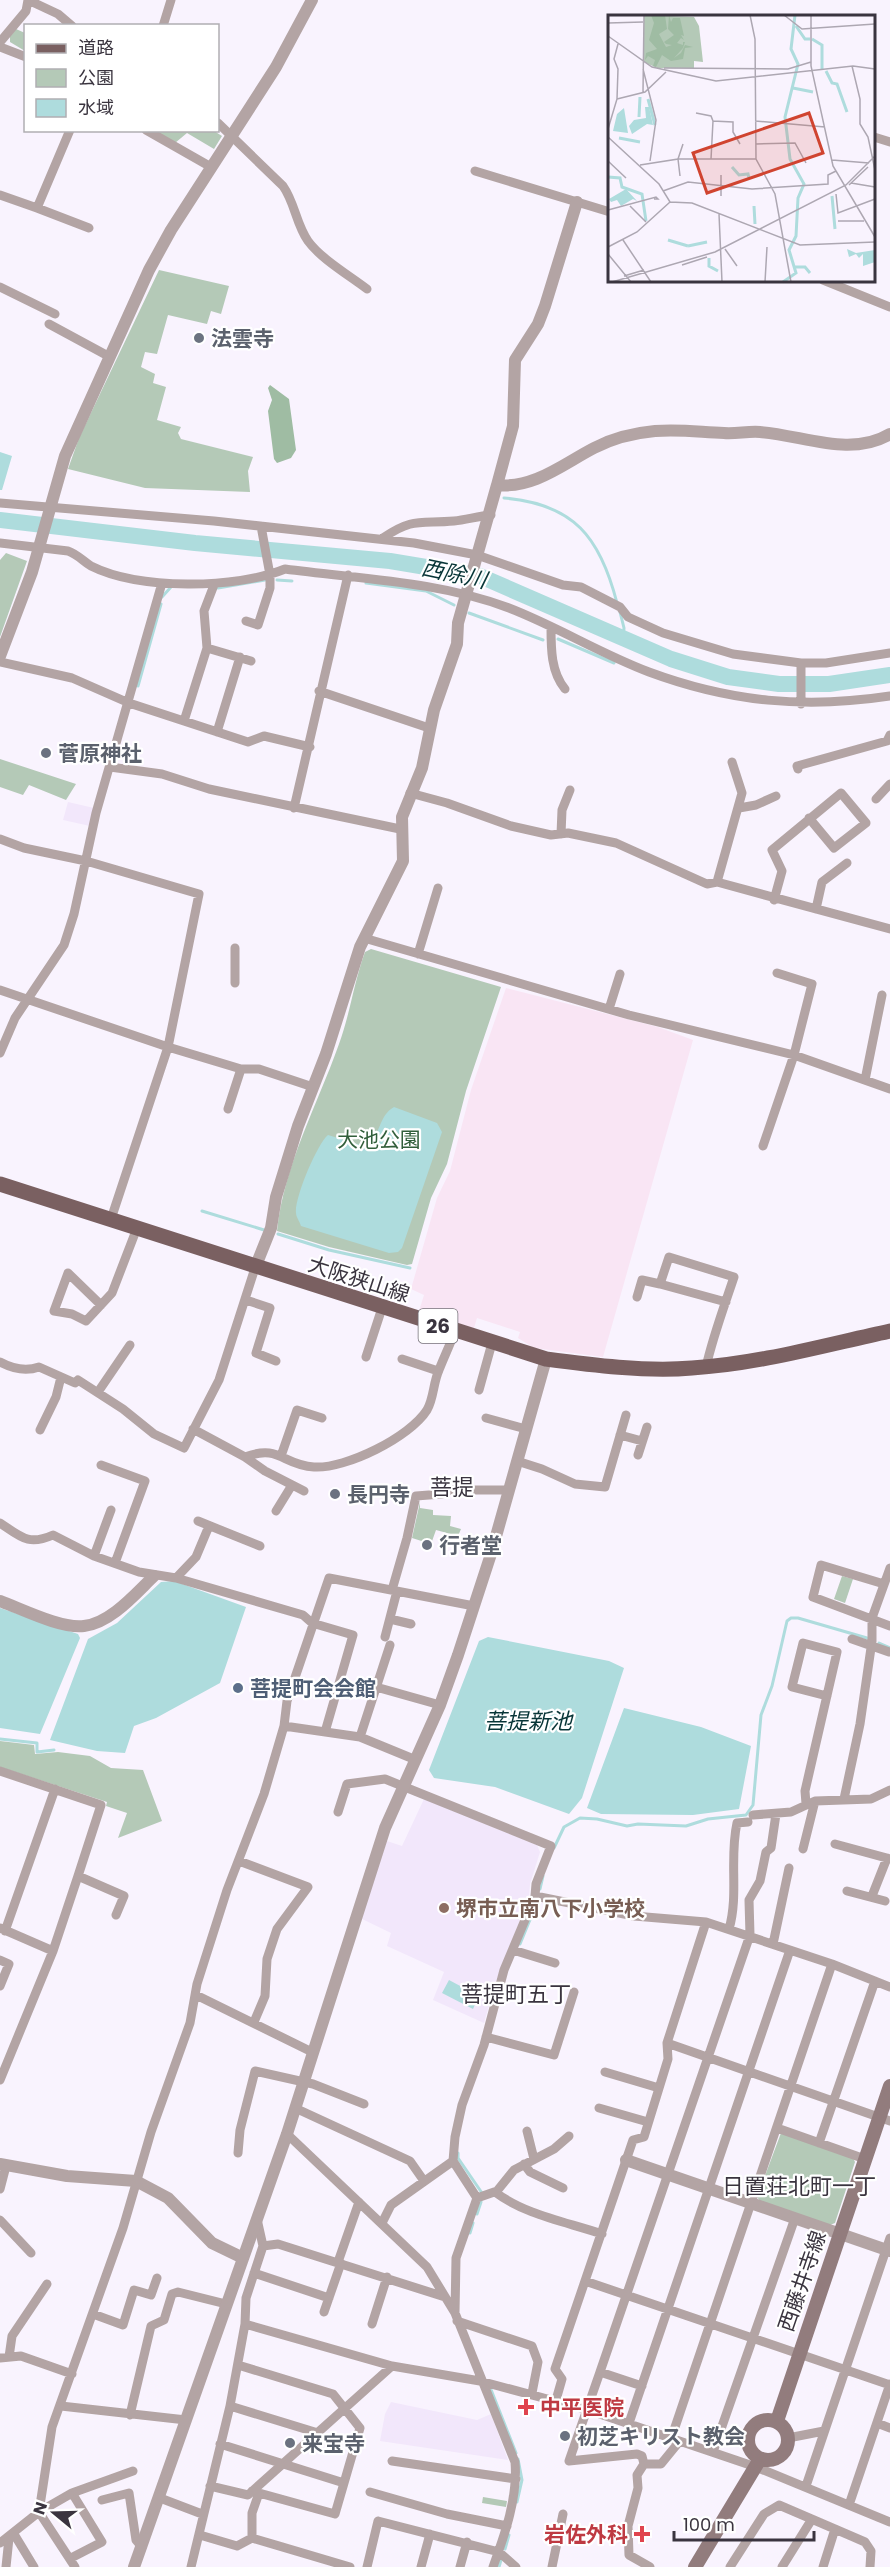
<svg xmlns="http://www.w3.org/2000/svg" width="890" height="2567" viewBox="0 0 890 2567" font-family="Poppins,'Noto Sans JP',sans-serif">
<rect width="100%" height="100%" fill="#f9f3fe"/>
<!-- industrial -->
<path fill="#f9e5f4" d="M506,988L658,1027L693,1040L603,1357L534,1348L518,1338L520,1332L477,1318L474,1328L419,1311L424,1295L411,1289L437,1198L450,1171L471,1090Z"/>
<!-- built -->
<path fill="#f2e7fb" d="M68,802L94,808L90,826L63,820Z
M424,1799L537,1845L540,1852L530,1884L529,1897L495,1984L484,2023L433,2000L444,1972L387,1946L391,1933L360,1918L387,1841L402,1846Z
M391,2402L477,2420L491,2414L508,2460L380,2441L385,2414Z"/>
<!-- green -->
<path fill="#b4c9b7" d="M16,29L25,33V51L10,42V36Z
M155,131H214L222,136L214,149L187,133L175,143Z
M159,270L229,286L221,314L211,311L207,324L168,315L157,354L145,352L141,367L155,374L153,383L166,387L157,420L181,427L178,433L181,439L253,457L248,471L250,492L145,488L68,469L79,438Z
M6,553L27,561L0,637V560Z
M0,759L76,784L66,800L29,785L23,795L0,787Z
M371,949L501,987L466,1091L447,1164L431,1198L412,1264L407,1265L329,1247L277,1231C284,1165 317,1106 339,1044C350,1014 354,982 365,952Z
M420,1502V1508L433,1510V1515L451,1516L450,1526L461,1529L458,1536L436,1530L431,1544L412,1538Z
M842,1576L853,1579L845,1603L834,1599Z
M0,1741L34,1745L35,1754L58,1752L90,1756L111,1768L143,1770L162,1821L118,1838L127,1813L106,1806L107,1802L0,1767Z
M781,2133L853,2158L855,2162L835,2223L830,2225L760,2201L757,2197Z
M483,2497L507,2501L506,2507L482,2503Z"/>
<!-- forest -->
<path fill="#9fbca3" d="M270,385L289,399L296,450L291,458L277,463L274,459L268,411L272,400L268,388Z"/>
<!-- water -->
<path fill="#aedcdd" d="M0,452L12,456L2,490H0Z
M394,1107L437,1123L442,1132L402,1248L398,1252L389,1253L301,1226C300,1222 296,1217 296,1213C294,1199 317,1144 328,1135L367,1147C380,1136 379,1115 394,1107Z
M174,1581L246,1607L220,1683L156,1718L134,1726L125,1753L97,1751L50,1740L88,1639L117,1623L161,1582Z
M0,1608L78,1634L80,1638L40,1734L0,1728Z
M488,1637L609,1661L624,1668L582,1798L569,1814L495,1787L434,1778L429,1770L479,1641Z
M624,1708L701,1727L751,1746L739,1809L693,1815L601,1814L587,1808Z
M449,1980L479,1996L473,2009L442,1993Z"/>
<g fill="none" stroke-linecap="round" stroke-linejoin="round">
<!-- stream -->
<path stroke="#aedcdd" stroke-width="3" d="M504,498C574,504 600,537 617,603
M277,580L292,581
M366,583L426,591L454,605
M218,588L265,580
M162,597L171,587
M620,612L624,628L623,639
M469,613L543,640
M558,639L614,663
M138,686L161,604
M202,1211L264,1230
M278,1234L329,1250L410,1268
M879,1643L890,1648
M0,1739L37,1743V1752L54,1750
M554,1848L564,1827L580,1818L597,1819L627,1826L638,1824L686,1826L708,1819L746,1815L753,1805L761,1715L772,1686L787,1621L791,1618H798L867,1638
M540,1889L543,1876
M520,1944L536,1905
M458,2153V2158L482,2193
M477,2214L481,2202
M470,2233L473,2223
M490,2387L516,2453
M517,2502L522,2480L518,2459
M505,2549L509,2535
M499,2567L501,2560"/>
<!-- river -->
<path stroke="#aedcdd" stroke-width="16" d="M0,520L195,543L390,561L480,576L671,659L728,677L779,684H829L890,675"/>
<!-- minor -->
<path stroke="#b3a4a4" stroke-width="9" d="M28,0L58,14L72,26
M163,26L171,0
M0,42L26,11L28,0
M0,47L26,57
M218,123L283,186C295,203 296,224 308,241C320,258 350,276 367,289
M146,130L211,167
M874,137L890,142
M475,171L610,212
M0,195L37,208L70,130
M37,208L89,228
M823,280L890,307
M0,287L55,314
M49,324L110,357
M0,503L214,521L414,543L477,555L563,585L581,587L620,607L628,617L663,633L733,654L801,663H826L890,653
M383,538C413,517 421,524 454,521C466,520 478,516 491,515
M0,543L68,551C77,554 83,561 91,566C139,590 236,589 285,569C359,579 438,581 509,608C556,626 601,654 649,672C730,702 805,709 890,696
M246,621L258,625L270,588V575L261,526
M551,627C551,649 551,672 565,689
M207,648L251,661
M0,662L72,678L129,703L248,742L264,736L310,747
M801,663V704
M319,691L429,728
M184,721L207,648L204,611L214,585
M217,732L240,657
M110,767L162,774L209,789L400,829
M798,769L797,766L887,741L890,735
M410,793L447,803L511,826L551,835L568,833L616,843L707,884L717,882L890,929
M876,799L890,784
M294,808L348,575
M739,808L756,805L776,796
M561,834L562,810L570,790
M0,839L24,848L86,861L199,894L168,1047L111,1219
M717,882L742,793L732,762
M774,900L782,871L772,850L841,793L866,823L834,848L809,818
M816,909L822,882L847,863
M364,938L629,1015L794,1055L890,1089
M235,948V983
M418,954L438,888
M0,990L168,1047L241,1069H259L313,1087
M609,1009L620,974
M0,1053L15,1018L64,945L74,914L96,813L162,583
M865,1080L882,995
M228,1109L241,1069
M763,1146L794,1055L812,984L777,973
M637,1297L642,1280L660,1284
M246,1300L270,1308L256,1353L276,1361
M101,1305L68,1273L54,1311L72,1314L86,1321L112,1293L137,1228
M366,1357L382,1308
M402,1359L438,1371
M0,1362C13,1369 25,1372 39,1367L75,1383L78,1380L123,1409L154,1434L184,1448L219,1380L255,1268
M706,1367C713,1336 724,1307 734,1277L669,1257L660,1284L726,1302
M479,1390L492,1343
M98,1392L130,1345
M486,1418L526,1429
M193,1429L245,1457C280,1444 282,1465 314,1467C346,1469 410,1437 427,1410C434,1398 433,1383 439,1370C444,1357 450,1345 455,1331
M40,1430L56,1397L61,1377
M620,1435L642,1441
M638,1455L647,1427
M281,1456L297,1410L322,1418
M245,1457L265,1471L304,1491
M517,1461L542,1469L575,1484L605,1487L626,1415
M101,1465L145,1481L115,1563
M276,1511L292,1485
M198,1521L260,1546
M0,1523C21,1537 28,1546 53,1535L94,1556L139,1572L176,1578L303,1615L312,1623L353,1635L325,1732
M94,1556L111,1510
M176,1578L196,1557L209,1526
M884,1584L821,1565L813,1597L890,1626
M392,1590L407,1538L416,1496L442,1494L450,1490H509
M390,1619L411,1624
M385,1637L397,1591
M852,1639L889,1652
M376,1687L440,1705
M284,1726L360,1737L416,1760
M360,1737L390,1645
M0,1771L101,1805L78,1876L124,1896L116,1915
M844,1799L860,1724L872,1641V1618L890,1568
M806,1804L805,1791L837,1652L803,1643L792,1687L827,1696
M338,1812L347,1784L385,1779L551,1846L536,1884L535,1896L634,1916L706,1922L832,1964L890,1987
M753,1815L791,1812L815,1801L871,1799L890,1790
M835,1844L890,1859
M803,1849L815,1801
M239,1861L308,1887L277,1929L267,1959L265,1996L254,2022
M847,1891L885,1901
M872,1896L887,1858
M0,1928L53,1951
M729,1929C739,1895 729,1858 737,1823L748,1822
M5,1931L55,1789
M773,1944L789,1868
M513,1950L555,1963
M0,1960L9,1964L0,1986
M196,1995L312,2052
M486,2037L554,2055L574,1992
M667,2043L890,2121
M605,2072L659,2088
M0,2080L53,1951L78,1876
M295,2108L410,2161L424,2181
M599,2108L648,2122
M777,2128L865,2159
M527,2131L534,2159
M287,2134L427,2267L455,2313L515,2462C518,2497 505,2534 493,2567
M819,2143L875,1981
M238,2153L240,2130L255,2071L313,2084L364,2104
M524,2164L530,2172L563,2188
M0,2189L6,2166
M495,2192C525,2215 567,2222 602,2234
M477,2198L497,2191L514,2170L554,2149L569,2136
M0,2220L31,2253
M382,2223L391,2205L453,2161
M263,2246L278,2244L445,2297
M338,2262L359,2202
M254,2273L329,2298
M585,2281L890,2385
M324,2312L341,2263
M455,2313L456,2258L477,2198L453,2161L455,2137L462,2105L484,2045L504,1970L535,1896
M93,2314L123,2325L134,2290L151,2295L157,2278
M457,2321L532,2346L538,2362L532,2393
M245,2324L392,2366L480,2381L588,2410L756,2467L890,2522
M372,2324L387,2277
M9,2357L12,2336L47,2284
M0,2358L21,2356L72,2374
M238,2365L333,2394L360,2428L335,2514L252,2491
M600,2372L569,2461L637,2454L642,2456L644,2464
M642,2386L600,2372L750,1935L749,1900L760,1881L766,1852L771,1848L776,1814
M556,2400L562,2379L555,2369L633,2140L644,2137L668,2059L667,2043L706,1922
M61,2406L186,2420
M230,2406L318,2433
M130,2415L151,2326L164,2320L172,2294L178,2292L226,2304
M629,2423L790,1950
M877,2423L890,2428
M788,2438L824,2431
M671,2439L832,1964
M220,2444L344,2483
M713,2452L795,2218
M392,2461L516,2479
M210,2486L248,2495L392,2366
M806,2486L890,2238
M370,2492L447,2514L507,2526
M160,2498L202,2514
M102,2500L129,2493L136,2540L142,2547
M849,2505L890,2384
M14,2534L34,2567
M200,2535L237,2546L252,2538L350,2567
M252,2538V2513L259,2493
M0,2543L39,2512L52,2427L123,2228L151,2132L190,2023L197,1984L227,1890L264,1794L284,1726L287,1701L329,1578L474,1606
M71,2558L102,2542L72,2493
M6,2567L9,2538
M75,2567L39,2512L72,2493L133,2471
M191,2567L230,2406L245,2324L246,2298L263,2246L257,2219
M367,2567L378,2521L499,2552L516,2567
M421,2567L430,2534
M460,2567L467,2542
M552,2567L563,2514
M650,2567L629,2555L628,2526L638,2488L637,2475L644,2464H661L679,2442
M730,2567L764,2514L779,2505L865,2542L871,2551L870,2567
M782,2567L812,2519
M823,2567L835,2529"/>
<!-- tertiary -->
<path stroke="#b3a4a4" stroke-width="12" d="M497,485L513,426L515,360L538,324L545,306L577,202
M0,656L32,572L65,456L149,270L171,230L276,67L312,0
M255,1268L271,1228L276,1197L298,1126L326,1054L360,947L403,861L402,817L422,768L434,710L457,644L458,623L497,485C534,489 563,464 594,448C613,438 633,433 655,431C680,429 699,432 724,433C736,434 748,431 760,432C803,435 850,458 890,434
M0,1601C22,1609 61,1629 84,1626C111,1623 136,1593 154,1576
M626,2160L890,2251
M0,2164L67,2176L136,2181L168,2198L212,2243L243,2258
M134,2567L287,2134L385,1828L440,1705L458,1655L491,1554L546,1359"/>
<!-- secondary -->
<path stroke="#927c7d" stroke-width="14" d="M748 2440a20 20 0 1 1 40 0a20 20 0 1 1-40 0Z
M777,2421L890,2086
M695,2567L760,2459"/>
<!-- primary -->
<path stroke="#7a6061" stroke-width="15" d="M0,1184L546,1359C591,1365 646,1372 692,1368C758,1364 825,1345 890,1331"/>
</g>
<!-- markers -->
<g fill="#6b7280" stroke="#fff" stroke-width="2">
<circle cx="199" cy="338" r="6"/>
<circle cx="46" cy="753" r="6"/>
<circle cx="335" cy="1494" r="6"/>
<circle cx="427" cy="1545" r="6"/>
<circle cx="565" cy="2436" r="6"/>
<circle cx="290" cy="2443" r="6"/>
</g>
<circle fill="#5c6f8a" stroke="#fff" stroke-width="2" cx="238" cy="1688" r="6"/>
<circle fill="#8d6e63" stroke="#fff" stroke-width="2" cx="444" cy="1908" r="6"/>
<g fill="#e0444e" stroke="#fff" stroke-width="2">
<path d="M523 2398h6v6h6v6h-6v6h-6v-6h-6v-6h6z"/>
<path d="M639 2525h6v6h6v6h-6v6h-6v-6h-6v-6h6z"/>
</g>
<g text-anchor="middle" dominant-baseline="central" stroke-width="4.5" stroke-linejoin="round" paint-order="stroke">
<!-- shield labels -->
<rect fill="#fff" stroke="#757179" stroke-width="1.5" x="418.5" y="1309" width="39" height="34" rx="4.5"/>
<g font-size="20" font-weight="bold" fill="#3a343f">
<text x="438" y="1326">26</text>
</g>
<!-- worship labels -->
<g font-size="21" font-weight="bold" fill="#5b616d" stroke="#fff" text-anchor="start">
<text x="211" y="338">法雲寺</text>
<text x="58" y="753">菅原神社</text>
<text x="347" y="1494">長円寺</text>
<text x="439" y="1545">行者堂</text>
<text x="577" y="2436">初芝キリスト教会</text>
<text x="302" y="2443">来宝寺</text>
</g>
<!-- park labels -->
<g font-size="21" fill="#325f3b" stroke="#fff">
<text x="379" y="1139">大池公園</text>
</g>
<!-- street labels -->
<g font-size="21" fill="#3a343f" stroke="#fff">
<text transform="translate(359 1279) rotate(18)">大阪狭山線</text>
<text transform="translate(802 2281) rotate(-71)">西藤井寺線</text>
</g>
<!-- service labels -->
<g font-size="21" font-weight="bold" fill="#4e5e75" stroke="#fff" text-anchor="start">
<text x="250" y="1688">菩提町会会館</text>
</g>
<!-- education labels -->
<g font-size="21" font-weight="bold" fill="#785e54" stroke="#fff" text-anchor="start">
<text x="456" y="1908">堺市立南八下小学校</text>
</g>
<!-- health labels -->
<g font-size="21" font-weight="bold" fill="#be3a42" stroke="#fff" text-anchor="start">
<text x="540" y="2407">中平医院</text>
<text x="628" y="2534" text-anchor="end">岩佐外科</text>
</g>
<!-- water labels -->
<g font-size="22" font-style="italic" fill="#083537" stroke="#fff">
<text transform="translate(454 574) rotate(12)">西除川</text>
<text x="528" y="1721">菩提新池</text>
</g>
<!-- neighbourhood labels -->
<g font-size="22" fill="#3a343f" stroke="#fff">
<text x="452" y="1487">菩提</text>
<text x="516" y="1994">菩提町五丁</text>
<text x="799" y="2186">日置荘北町一丁</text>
</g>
</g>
<!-- overview -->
<g transform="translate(608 15)">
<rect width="267" height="267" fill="#f9f3fe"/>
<path d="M36,0L86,2L91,11L95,47L86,46V53H49L36,47Z" fill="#b4c9b7"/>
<path d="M43,0H57L59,14L51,19L58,32L64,30L58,29L56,27L66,20L60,14L61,0L63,7L65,3H72L76,21L73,20L76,25L73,23L69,28L75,30V27H77L75,33L66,43L73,38L77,30L85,32L77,33L75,44L63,46L54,40L48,52L45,51L47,45L40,41L37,45L38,38L49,34L41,25L46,8Z" fill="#9fbca3"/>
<path d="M37,92H41L45,110L39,109L24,119L21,111L26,105L38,103ZM16,93L20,118L5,116L9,99ZM18,174L29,186L25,184L13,191L9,185L3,187L1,184ZM239,234L248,238L267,235V247L255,251V239L251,243L248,239L241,242Z" fill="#aedcdd"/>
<path fill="none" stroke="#aedcdd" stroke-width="3" d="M188,11L197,24H202M204,24L214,30V54M218,56L224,68L229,69L239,97M185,73L205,77M40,84L47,110M31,102L32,82M11,123L32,127M124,152L131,160L140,159L141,163M0,162L12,163L14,172L34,179L38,206M224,181L227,214M146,191L147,209M60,225L80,231M80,231L99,227M101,243V251L110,256M186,252H197L202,258M175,267L188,258L181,235L188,221L190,183L196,169L182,144L177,102L190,49L183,34L187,0"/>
<path fill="none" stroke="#ada7b2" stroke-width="1.5" d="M142,0L147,24L148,144L167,179L183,267M176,0L194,14L267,9M203,0V51L225,151L267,222M0,8L35,7M0,21L44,52L108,66L245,51L267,54M244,51L252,84V109L260,122L267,155M56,53L180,54L203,47M35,54L48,105L42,146M35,77L36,0M9,84L37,77L58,57M88,98L103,101L105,106L125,107V117L132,129M147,106L217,112M0,114L9,84L10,54L6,44L10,29M0,122L51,169L62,187L84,188L192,230L267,227M148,129L187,128L198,148M103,144L105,106M224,145L261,148M0,146L18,163M32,150L70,144L75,129M72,161L70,144H148M243,168L267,172M241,170L260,152M55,176L80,167L144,174L220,169V160L228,156M228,179L230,198L267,184M113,181V160M22,191L38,207M0,195L48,182L50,184H46M111,199L114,267M230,206H256M15,225L43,267M0,232L29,217L62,187M117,234L129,251M0,239L23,267M74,250L99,242M16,261L36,255M4,267L107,237L238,170L267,141M157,267L159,232"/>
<path fill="#d04430" fill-opacity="0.15" stroke="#d04430" stroke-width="3" d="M201,98L215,138L99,178L85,138Z"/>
<rect width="267" height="267" fill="none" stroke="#3a343f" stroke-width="3"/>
</g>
<!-- legend -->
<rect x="24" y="24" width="195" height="108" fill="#ffffff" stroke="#b0aeb2" stroke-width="1.5"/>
<rect x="36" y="44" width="30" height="9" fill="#7a6061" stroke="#b0aeb2" stroke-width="1.5"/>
<text x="78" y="54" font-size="18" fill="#3a343f">道路</text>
<rect x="36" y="69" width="30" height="18" fill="#b4c9b7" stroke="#b0aeb2" stroke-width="1.5"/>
<text x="78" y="84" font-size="18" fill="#3a343f">公園</text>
<rect x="36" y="99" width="30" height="18" fill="#aedcdd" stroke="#b0aeb2" stroke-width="1.5"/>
<text x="78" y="114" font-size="18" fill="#3a343f">水域</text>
<!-- north arrow -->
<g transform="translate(54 2513) rotate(289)" stroke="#ffffff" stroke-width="4.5" paint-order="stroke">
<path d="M0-4.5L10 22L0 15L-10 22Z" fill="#3a343f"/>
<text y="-9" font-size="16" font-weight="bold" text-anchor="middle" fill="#3a343f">N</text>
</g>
<!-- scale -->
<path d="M674 2531v9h140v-9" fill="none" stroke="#3a343f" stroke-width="3"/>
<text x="683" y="2531" font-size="18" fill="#3a343f" stroke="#ffffff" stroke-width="4.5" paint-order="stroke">100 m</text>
</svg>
